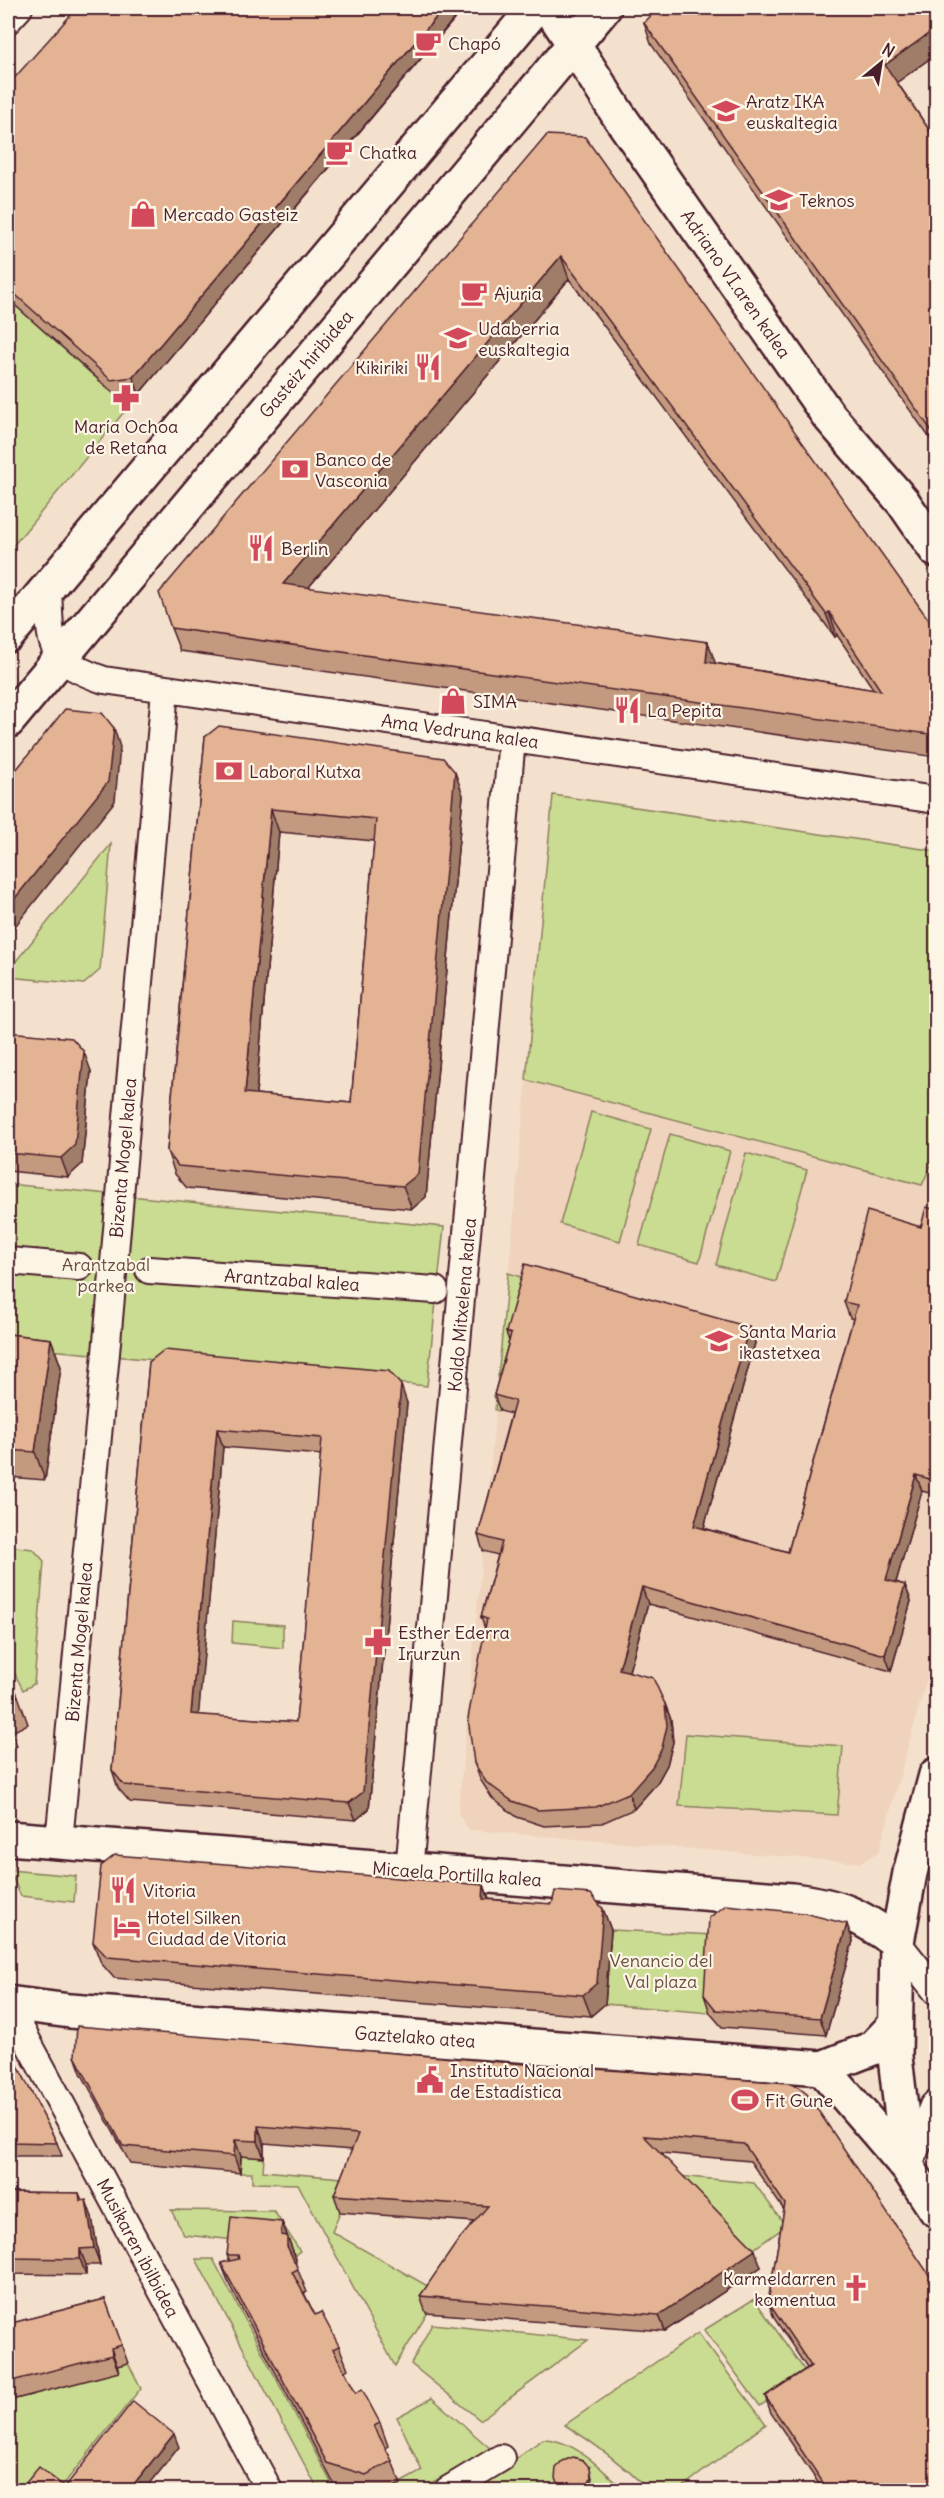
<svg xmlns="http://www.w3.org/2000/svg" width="944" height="2498" viewBox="0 0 944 2498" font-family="Delius,sans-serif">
<rect width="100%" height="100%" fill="#f4e1cd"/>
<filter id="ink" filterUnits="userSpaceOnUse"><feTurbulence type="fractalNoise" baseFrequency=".0167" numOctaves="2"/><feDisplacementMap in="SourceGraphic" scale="12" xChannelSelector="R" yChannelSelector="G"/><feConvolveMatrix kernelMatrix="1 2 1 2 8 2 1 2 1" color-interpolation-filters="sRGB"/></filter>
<g filter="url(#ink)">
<!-- built -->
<path fill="#efd3bc" d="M553,795L936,851V1646L879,1851L861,1863L469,1830L458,1814Z"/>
<!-- green -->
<path fill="#cadc91" stroke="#8a7e5e" stroke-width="1.5" d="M8,299L116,396L139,394L8,552Z
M553,795L936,851V1154L922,1185L526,1080Z
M111,844L100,970L84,984L8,977V971Z
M591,1112L651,1129L620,1241L560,1224Z
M670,1134L730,1151L699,1262L639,1245Z
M746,1153L807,1170L776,1282L716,1265Z
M8,1184L444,1227L427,1386L8,1346Z
M508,1273L531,1280L500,1411L495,1410Z
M8,1546L33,1549L44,1561L34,1684L23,1690L8,1660Z
M233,1621L283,1625V1648L232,1643Z
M686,1734L843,1746L837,1815L679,1806Z
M9,1870L76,1876L74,1902L21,1896Z
M611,1930L715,1935L710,2013L605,2004Z
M241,2156L264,2158L263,2171L353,2179L332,2232L440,2293L395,2366L298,2184L252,2183V2173H240Z
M678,2176L754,2183L786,2226L748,2253Z
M171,2210L274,2211L300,2251L290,2258V2245L184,2235Z
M196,2259H213L335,2490H318Z
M754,2299L808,2375L760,2406L704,2330Z
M432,2324L588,2340L480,2420L411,2364Z
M698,2333L766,2424L678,2490H649C623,2465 596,2444 565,2425Z
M128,2363L141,2388L59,2490H8V2401L118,2372L117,2366Z
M432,2398L491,2449L419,2490H387L422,2471L397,2417Z
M543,2439C574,2439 603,2470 624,2490H474L512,2468L508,2464Z"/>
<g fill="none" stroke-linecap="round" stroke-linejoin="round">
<defs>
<path id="street" d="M8,20L19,8
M48,588C51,645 45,660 104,680L936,800
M8,1261L79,1267
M149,1270L435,1290
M59,1841L106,1353L165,690
M409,1870L512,739
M897,1942L936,1991
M8,2005L269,2490
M908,2168L933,2106L936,2103
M448,2490L501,2458"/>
<path id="secondary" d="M573,43L617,113L828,415L903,502L936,550
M897,1942L910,1873L936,1775"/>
<path id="primary" d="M550,8L573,43
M8,635L535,8
M8,721L604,8
M8,1838L792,1900C842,1906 857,1914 897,1942L895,2057L908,2168L936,2210
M8,2003L70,2011L822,2068L873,2048L895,2025
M822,2068L908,2168"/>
</defs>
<!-- street casing -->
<use href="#street" stroke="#4a1f2b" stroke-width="30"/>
<!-- secondary casing -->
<use href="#secondary" stroke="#4a1f2b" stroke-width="38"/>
<!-- primary casing -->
<use href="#primary" stroke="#4a1f2b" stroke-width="38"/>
<!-- street -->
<use href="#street" stroke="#fcf5e5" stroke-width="26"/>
<!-- secondary -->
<use href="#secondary" stroke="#fcf5e5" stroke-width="33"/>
<!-- primary -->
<use href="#primary" stroke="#fcf5e5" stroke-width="33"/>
</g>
<!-- wall -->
<path fill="#c39a7f" stroke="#4a1f2b" stroke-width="1.5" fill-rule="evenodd" d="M936,8V54L897,82L936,140V447L651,44L644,23Z
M463,9L139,394L117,396L8,299V85Z
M547,135L936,630V757L180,651L171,628ZM569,279L835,637L837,635L874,690L715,663L308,588Z
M205,737L463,795L426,1197L412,1209L187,1188L175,1174L167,1151ZM279,832L374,841L351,1103L256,1094Z
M8,1032L91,1071L82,1164L68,1177L8,1171Z
M936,1210V1495L922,1491L896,1582L905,1585L911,1601L891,1671L648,1604L629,1671L665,1704L671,1720L673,1742L667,1765L657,1783L634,1809L602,1823L544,1826L517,1817L492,1798L480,1779L474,1763L485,1629L481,1617L498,1555L483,1551L478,1535L511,1414L500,1411L494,1395L509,1341L506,1332L755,1343L704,1528L788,1552L853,1319L850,1318L844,1302Z
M8,1334L51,1339L61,1367L45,1480L8,1477Z
M149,1362L407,1403L369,1809L356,1820L130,1802L118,1788L112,1770ZM223,1447L321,1455L296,1722L198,1715Z
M8,1675L18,1696L28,1724L12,1732L17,1746L8,1751Z
M484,1885L489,1899L603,1909L611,1930L605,2004L591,2016L114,1978L101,1963L93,1942Z
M853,1941L826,2035L722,2027L710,2013L704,1995Z
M8,2046L57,2143L62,2156H8Z
M75,2056L512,2063L788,2083L936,2490H823L771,2413L765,2396L807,2368L774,2318L768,2302L784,2210L750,2161L661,2153L761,2267L665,2331L426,2313L420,2296L475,2222L340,2212L334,2195L352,2150L264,2143V2158L241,2156L240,2173L130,2163L81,2073Z
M8,2192L79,2193L82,2200L92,2217L100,2265H86V2275L8,2274Z
M282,2222L296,2259L295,2263L307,2292L304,2293L315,2315L339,2346L348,2369L345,2371L356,2393L380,2423L388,2446L385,2448L392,2461L401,2484L387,2490H350L335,2486L230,2286L221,2263L230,2261L227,2255Z
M105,2299L128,2363L117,2366L119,2372L8,2401V2324Z"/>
<!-- shaded-wall -->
<path fill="#9f7d68" stroke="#4a1f2b" stroke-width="1.5" d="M444,8H463L139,394L133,377Z
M935,29L936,35V54L892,86L885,65Z
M561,256L569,279L292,607L283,584Z
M829,612L837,635L835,637L826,614Z
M708,642L716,665L706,662Z
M114,728L120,747L115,801L8,935V907Z
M455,772L463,795L426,1197L412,1209L403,1186Z
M271,809L279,832L254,1116L245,1093Z
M84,1052L91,1071L82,1164L68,1177L61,1158Z
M749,1327L755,1343L700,1542L694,1526Z
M51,1339L61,1367L45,1480L35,1452Z
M401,1385L407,1403L369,1809L356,1820L349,1803Z
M936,1400V1435L931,1420Z
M217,1429L223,1447L197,1731L191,1714Z
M936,1469V1489L933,1480Z
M916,1475L922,1491L892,1596L886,1580Z
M905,1585L911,1601L891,1671L885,1655Z
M642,1587L648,1604L625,1685L619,1669Z
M665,1704L671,1720L673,1742L667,1765L657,1783L634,1809L629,1793Z
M484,1885L491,1906L483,1899Z
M603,1909L611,1930L605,2004L591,2016L583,1995Z
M847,1924L853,1941L826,2035L820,2018Z
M258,2126L264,2143V2158L258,2141Z
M235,2140L241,2156L240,2173L234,2156Z
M86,2200L92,2217L100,2265L94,2248Z
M282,2222L296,2259L295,2269L281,2235Z
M80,2249L86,2265V2275L80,2259Z
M755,2250L761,2267L665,2331L659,2315Z
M111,2348L119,2372L112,2355Z
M174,2434L179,2447L145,2490H129Z
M590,2468L593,2483L590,2490H583Z"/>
<!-- building -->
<path fill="#e3b394" stroke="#4a1f2b" stroke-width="1.5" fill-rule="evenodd" d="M77,8H444L133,377L111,380L8,288V85Z
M658,8H936V31L935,29L885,65L936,140V437L644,23Z
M547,135L585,137L936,630V735L171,628L159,593ZM561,256L826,614L829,612L881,691L706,662L708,642L283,584Z
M65,709L102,713L114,728L108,782L8,907V780Z
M219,726L443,758L455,772L418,1174L403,1186L178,1166L167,1151L205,737ZM271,809L376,819L351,1103L245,1093Z
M8,1032L72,1038L84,1052L75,1145L61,1158L8,1153Z
M926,1207L936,1210V1400L931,1420L936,1421V1469L933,1480L916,1475L886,1580L905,1585L885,1655L642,1587L619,1669L653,1678L665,1704L667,1726L662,1748L652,1767L629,1793L596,1807L538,1810L512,1801L486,1782L474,1763L468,1718L487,1619L481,1617L502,1542L478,1535L515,1401L494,1395L511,1334L506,1332L525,1264L749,1327L694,1526L788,1552L857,1305L844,1302L867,1211L921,1227Z
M8,1334L51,1339L35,1452L8,1450Z
M164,1350L389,1371L401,1385L363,1792L349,1803L124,1785L112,1770L149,1362ZM217,1429L322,1438L296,1722L191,1714Z
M8,1675L18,1696L8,1702Z
M115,1855L484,1885L483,1899L552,1904L555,1891L591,1894L603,1909L597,1983L583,1995L107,1957L93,1942L101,1866Z
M726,1905L804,1913L847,1924L820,2018L716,2010L704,1995L709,1918Z
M77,2026L512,2063L788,2083L798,2087L807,2094L936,2285V2490H828L765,2396L811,2366L768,2302L785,2204L744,2144L644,2136L755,2250L659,2315L420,2296L457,2242L488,2206L334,2195L358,2134L258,2126V2141L235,2140L234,2156L123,2146L75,2056Z
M8,2046L57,2143L8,2142Z
M8,2192L79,2193L80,2201L86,2200L94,2248L80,2249V2259L8,2258Z
M231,2217L282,2222L281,2235L287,2236V2246L298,2269L292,2272L315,2315L321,2312L339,2346L333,2349L356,2393L362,2389L380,2423L374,2426L392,2461L366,2475L327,2463L221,2263L239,2259L238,2255H227Z
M105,2299L122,2345L111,2348L112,2355L8,2382V2324Z
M133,2401L174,2434L129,2490H20L39,2467L65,2487Z
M573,2457L583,2460L590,2468L591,2478L587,2488L583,2490H563L560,2488L555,2478L556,2468L563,2461Z"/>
</g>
<!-- icons -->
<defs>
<symbol id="cafe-bare" viewBox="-9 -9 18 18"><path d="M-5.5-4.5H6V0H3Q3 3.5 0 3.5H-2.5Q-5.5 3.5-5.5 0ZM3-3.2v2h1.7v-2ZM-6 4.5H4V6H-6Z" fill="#d1495b" stroke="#fcf5e5" stroke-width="2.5" paint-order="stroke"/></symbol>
<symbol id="school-bare" viewBox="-9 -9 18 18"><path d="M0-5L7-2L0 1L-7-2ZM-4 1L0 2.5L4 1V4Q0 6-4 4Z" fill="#d1495b" stroke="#fcf5e5" stroke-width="2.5" paint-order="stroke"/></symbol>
<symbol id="shop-bare" viewBox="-9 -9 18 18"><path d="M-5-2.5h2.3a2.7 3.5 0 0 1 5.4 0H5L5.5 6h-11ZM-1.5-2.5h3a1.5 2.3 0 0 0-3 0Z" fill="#d1495b" stroke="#fcf5e5" stroke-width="2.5" paint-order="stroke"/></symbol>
<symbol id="restaurant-bare" viewBox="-9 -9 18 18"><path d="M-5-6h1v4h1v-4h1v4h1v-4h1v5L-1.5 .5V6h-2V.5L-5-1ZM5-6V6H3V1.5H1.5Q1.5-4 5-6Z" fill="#d1495b" stroke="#fcf5e5" stroke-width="2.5" paint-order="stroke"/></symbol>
<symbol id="pharmacy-bare" viewBox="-9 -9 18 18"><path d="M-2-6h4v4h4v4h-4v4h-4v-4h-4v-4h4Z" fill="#d1495b" stroke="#fcf5e5" stroke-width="2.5" paint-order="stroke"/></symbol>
<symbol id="bank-bare" viewBox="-9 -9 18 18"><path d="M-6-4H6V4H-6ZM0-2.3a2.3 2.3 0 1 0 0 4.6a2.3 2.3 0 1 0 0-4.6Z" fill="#d1495b" stroke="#fcf5e5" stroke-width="2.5" paint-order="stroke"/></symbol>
<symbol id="hotel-bare" viewBox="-9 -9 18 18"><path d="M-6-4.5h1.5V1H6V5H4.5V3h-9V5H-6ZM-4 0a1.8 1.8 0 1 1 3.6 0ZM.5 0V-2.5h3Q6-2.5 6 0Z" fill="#d1495b" stroke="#fcf5e5" stroke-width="2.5" paint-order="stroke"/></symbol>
<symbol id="civic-bare" viewBox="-9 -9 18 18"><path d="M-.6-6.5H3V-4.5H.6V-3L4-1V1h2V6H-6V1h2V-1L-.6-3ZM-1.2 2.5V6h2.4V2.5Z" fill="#d1495b" stroke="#fcf5e5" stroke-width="2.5" paint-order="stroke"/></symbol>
<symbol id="stadium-bare" viewBox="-9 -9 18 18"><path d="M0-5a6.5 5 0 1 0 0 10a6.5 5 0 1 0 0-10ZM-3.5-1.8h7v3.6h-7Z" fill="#d1495b" stroke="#fcf5e5" stroke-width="2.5" paint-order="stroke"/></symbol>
<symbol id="church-bare" viewBox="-9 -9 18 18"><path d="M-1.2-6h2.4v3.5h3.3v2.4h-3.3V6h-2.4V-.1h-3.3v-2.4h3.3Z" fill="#d1495b" stroke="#fcf5e5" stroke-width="2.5" paint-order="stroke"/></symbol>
</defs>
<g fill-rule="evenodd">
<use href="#cafe-bare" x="409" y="24" width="38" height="38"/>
<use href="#school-bare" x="707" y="92" width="38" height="38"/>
<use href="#cafe-bare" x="320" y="133" width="38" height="38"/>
<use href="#school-bare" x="760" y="181" width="38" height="38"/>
<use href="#shop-bare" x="124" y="195" width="38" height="38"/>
<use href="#cafe-bare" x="455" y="274" width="38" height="38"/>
<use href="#school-bare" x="439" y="319" width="38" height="38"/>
<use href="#restaurant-bare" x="409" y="348" width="38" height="38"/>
<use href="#pharmacy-bare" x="107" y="379" width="38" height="38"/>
<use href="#bank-bare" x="276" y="450" width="38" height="38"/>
<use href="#restaurant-bare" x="242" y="529" width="38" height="38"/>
<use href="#shop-bare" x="434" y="682" width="38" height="38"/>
<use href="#restaurant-bare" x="608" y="691" width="38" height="38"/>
<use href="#bank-bare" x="210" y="752" width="38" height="38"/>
<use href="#school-bare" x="700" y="1322" width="38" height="38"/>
<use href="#pharmacy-bare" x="359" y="1623" width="38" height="38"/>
<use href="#restaurant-bare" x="104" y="1871" width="38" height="38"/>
<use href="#hotel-bare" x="108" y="1908" width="38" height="38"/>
<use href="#civic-bare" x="411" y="2061" width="38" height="38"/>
<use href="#stadium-bare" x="726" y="2081" width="38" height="38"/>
<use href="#church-bare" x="837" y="2269" width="38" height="38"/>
</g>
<g text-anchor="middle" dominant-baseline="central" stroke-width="4.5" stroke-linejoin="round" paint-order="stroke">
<!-- poi labels -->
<g font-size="18" fill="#4a1f2b" stroke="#fcf5e5" text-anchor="start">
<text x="448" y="43">Chapó</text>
<text x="746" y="101">Aratz IKA<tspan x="746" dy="21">euskaltegia</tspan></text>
<text x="359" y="152">Chatka</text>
<text x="799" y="200">Teknos</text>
<text x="163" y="214">Mercado Gasteiz</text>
<text x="494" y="293">Ajuria</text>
<text x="478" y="328">Udaberria<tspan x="478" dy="21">euskaltegia</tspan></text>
<text x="408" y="367" text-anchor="end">Kikiriki</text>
<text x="126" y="426" text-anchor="middle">María Ochoa<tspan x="126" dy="21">de Retana</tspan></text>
<text x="315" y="459">Banco de<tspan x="315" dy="21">Vasconia</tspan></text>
<text x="281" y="548">Berlin</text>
<text x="473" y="701">SIMA</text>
<text x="647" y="710">La Pepita</text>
<text x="249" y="771">Laboral Kutxa</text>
<text x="739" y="1331">Santa Maria<tspan x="739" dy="21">ikastetxea</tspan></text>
<text x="398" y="1632">Esther Ederra<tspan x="398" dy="21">Irurzun</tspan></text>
<text x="143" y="1890">Vitoria</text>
<text x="147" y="1917">Hotel Silken<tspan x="147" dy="21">Ciudad de Vitoria</tspan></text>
<text x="450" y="2070">Instituto Nacional<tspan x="450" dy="21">de Estadística</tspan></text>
<text x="765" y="2100">Fit Gune</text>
<text x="836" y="2278" text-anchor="end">Karmeldarren<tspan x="836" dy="21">komentua</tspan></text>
</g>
<!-- street labels -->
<g font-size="18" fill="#4a1f2b" stroke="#fcf5e5">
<text transform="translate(736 284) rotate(55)">Adriano VI.aren kalea</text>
<text transform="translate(306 364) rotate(-50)">Gasteiz hiribidea</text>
<text transform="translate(460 731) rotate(8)">Ama Vedruna kalea</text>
<text transform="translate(123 1158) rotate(-85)">Bizenta Mogel kalea</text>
<text transform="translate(292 1280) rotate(4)">Arantzabal kalea</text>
<text transform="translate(462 1305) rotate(-85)">Koldo Mitxelena kalea</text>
<text transform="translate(79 1642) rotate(-85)">Bizenta Mogel kalea</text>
<text transform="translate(457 1874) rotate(4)">Micaela Portilla kalea</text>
<text transform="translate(415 2037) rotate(4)">Gaztelako atea</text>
<text transform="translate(138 2248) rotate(62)">Musikaren ibilbidea</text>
</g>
<!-- park labels -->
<g font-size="18" fill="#6a4e44" stroke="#fcf5e5">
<text x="106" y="1264">Arantzabal<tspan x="106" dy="21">parkea</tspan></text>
<text x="661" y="1960">Venancio del<tspan x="661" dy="21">Val plaza</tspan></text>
</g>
</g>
<!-- margin -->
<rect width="944" height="2498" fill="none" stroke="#fcf5e5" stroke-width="30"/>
<rect x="15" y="15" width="914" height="2468" fill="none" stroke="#4a1f2b" stroke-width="2" filter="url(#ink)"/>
<!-- north arrow -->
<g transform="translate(881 63) rotate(30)" stroke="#fcf5e5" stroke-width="4.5" paint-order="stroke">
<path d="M0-4.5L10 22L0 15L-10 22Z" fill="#4a1f2b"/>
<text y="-9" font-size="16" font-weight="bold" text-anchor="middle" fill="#4a1f2b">N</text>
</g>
</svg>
